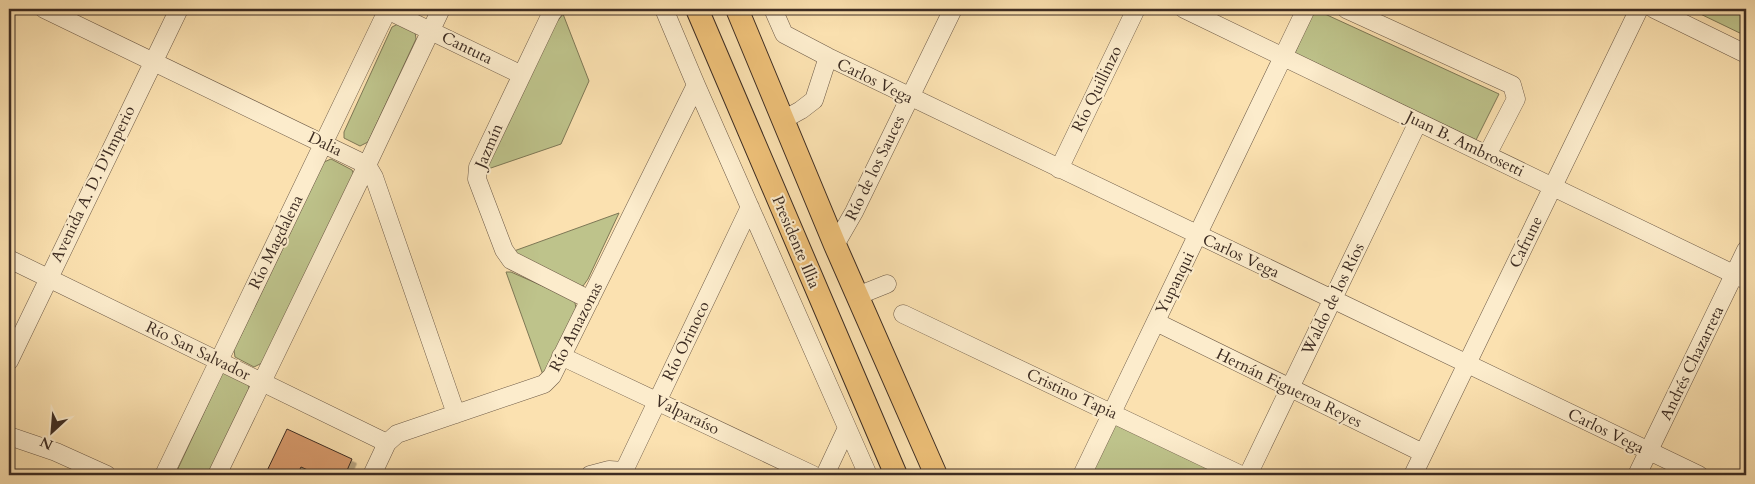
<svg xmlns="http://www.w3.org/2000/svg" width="1755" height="484" viewBox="0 0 1755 484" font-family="Cardo,serif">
<defs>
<filter id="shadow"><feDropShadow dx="4.5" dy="4.5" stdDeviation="0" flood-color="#0004"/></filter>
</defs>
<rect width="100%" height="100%" fill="#fbe1b0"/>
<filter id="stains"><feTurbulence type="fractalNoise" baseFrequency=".004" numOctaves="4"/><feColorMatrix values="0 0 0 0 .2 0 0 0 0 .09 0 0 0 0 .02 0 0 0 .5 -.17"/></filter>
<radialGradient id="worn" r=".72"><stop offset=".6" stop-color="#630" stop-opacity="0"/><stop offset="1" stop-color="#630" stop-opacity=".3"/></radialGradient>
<!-- green -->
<path fill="#bec38b" stroke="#7e7856" d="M1314,9L1499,94L1476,140L1295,53Z
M1690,9H1746V36Z
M563,14L589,81L561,144L485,170L556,23Z
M398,24L415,32L416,39L368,142L360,146L344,138V132L392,27Z
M331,159L352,170L354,175L262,363L254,367L235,357L234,350L324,162Z
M619,213L588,279L583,286H577L519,260L514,251Z
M506,272H511L572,299L575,303L576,308L549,366L543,375Z
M228,372L248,382L249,389L208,475H175L222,374Z
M1114,419L1228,475H1086Z"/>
<!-- building -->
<path fill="#d79a6c" stroke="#3d2c22" filter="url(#shadow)" d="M287,429L352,459L345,475H319L301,467L297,475H265Z"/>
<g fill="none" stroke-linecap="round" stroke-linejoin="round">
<defs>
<path id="minor" d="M44,9L367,165L374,177L456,414
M385,9L522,75
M555,9L551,14L478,167L477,179L504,250L511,260L590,300
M664,9L696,85L868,475
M773,9L784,34L828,57L1699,475
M1184,9L1746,280
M1346,9L1512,85L1516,99L1487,155
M1654,9L1746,54
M783,120L801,110L814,100L828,57
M1059,169L1136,9
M835,245L854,212L953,9
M9,259L387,443
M857,296L887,284
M903,314L1241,475
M1156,322L1423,453
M561,356L813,475
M9,361L179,9
M9,436L56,452L107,475
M164,475L388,9
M217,475L367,165L441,9
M372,475L387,443L397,434L544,384L552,376L696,85
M590,475L609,470L624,471
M622,475L750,207
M825,475L847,428
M1082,475L1306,9
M1248,475L1418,122
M1413,475L1639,9
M1637,475L1746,250"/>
<path id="major" d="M697,9L896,475
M737,9L835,245L936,475"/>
</defs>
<!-- minor casing -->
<use href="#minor" stroke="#6c5946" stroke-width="19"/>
<!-- major casing -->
<use href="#major" stroke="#3d2c22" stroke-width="24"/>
<!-- minor -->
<use href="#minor" stroke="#fceccc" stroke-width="18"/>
<!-- major -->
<use href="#major" stroke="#eec078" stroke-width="22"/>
</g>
<g text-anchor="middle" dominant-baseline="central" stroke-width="4" stroke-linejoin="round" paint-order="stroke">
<!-- street labels -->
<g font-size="16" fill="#3d2c22" stroke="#fceccc">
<text transform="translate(467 48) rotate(26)">Cantuta</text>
<text transform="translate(875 81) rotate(26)">Carlos Vega</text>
<text transform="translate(1097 89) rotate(-64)">Río Quillinzo</text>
<text transform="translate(325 144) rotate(26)">Dalia</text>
<text transform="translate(1465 144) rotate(26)">Juan B. Ambrosetti</text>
<text transform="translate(489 146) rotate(-67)">Jazmín</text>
<text transform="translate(875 168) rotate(-64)">Río de los Sauces</text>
<text transform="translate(93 184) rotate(-64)">Avenida A. D. D'Imperio</text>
<text transform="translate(276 242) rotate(-64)">Río Magdalena</text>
<text transform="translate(796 242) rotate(67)">Presidente Illia</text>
<text transform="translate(1526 242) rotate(-64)">Cafrune</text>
<text transform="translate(1241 256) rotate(25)">Carlos Vega</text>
<text transform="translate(1175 283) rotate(-64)">Yupanqui</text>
<text transform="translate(1333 299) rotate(-64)">Waldo de los Ríos</text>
<text transform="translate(576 327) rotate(-63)">Río Amazonas</text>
<text transform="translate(686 341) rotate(-64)">Río Orinoco</text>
<text transform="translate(198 351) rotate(26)">Río San Salvador</text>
<text transform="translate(1692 363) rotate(-64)">Andrés Chazarreta</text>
<text transform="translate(1289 388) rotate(26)">Hernán Figueroa Reyes</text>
<text transform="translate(1072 394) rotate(25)">Cristino Tapia</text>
<text transform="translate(687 415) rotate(26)">Valparaíso</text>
<text transform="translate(1606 431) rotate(26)">Carlos Vega</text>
</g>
</g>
<!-- margin -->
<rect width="1755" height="484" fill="none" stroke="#fbe1b0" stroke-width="30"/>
<rect x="10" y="10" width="1735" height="464" fill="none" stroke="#3d2c22" stroke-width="2.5"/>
<rect x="15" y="15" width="1725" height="454" fill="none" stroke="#3d2c22"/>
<!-- north arrow -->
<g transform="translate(52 432) rotate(206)" stroke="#fceccc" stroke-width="4" paint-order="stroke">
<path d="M0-4L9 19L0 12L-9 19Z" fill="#3d2c22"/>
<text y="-8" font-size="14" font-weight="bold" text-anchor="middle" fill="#3d2c22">N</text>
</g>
<rect width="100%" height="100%" filter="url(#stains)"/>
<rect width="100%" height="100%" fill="url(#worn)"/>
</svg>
